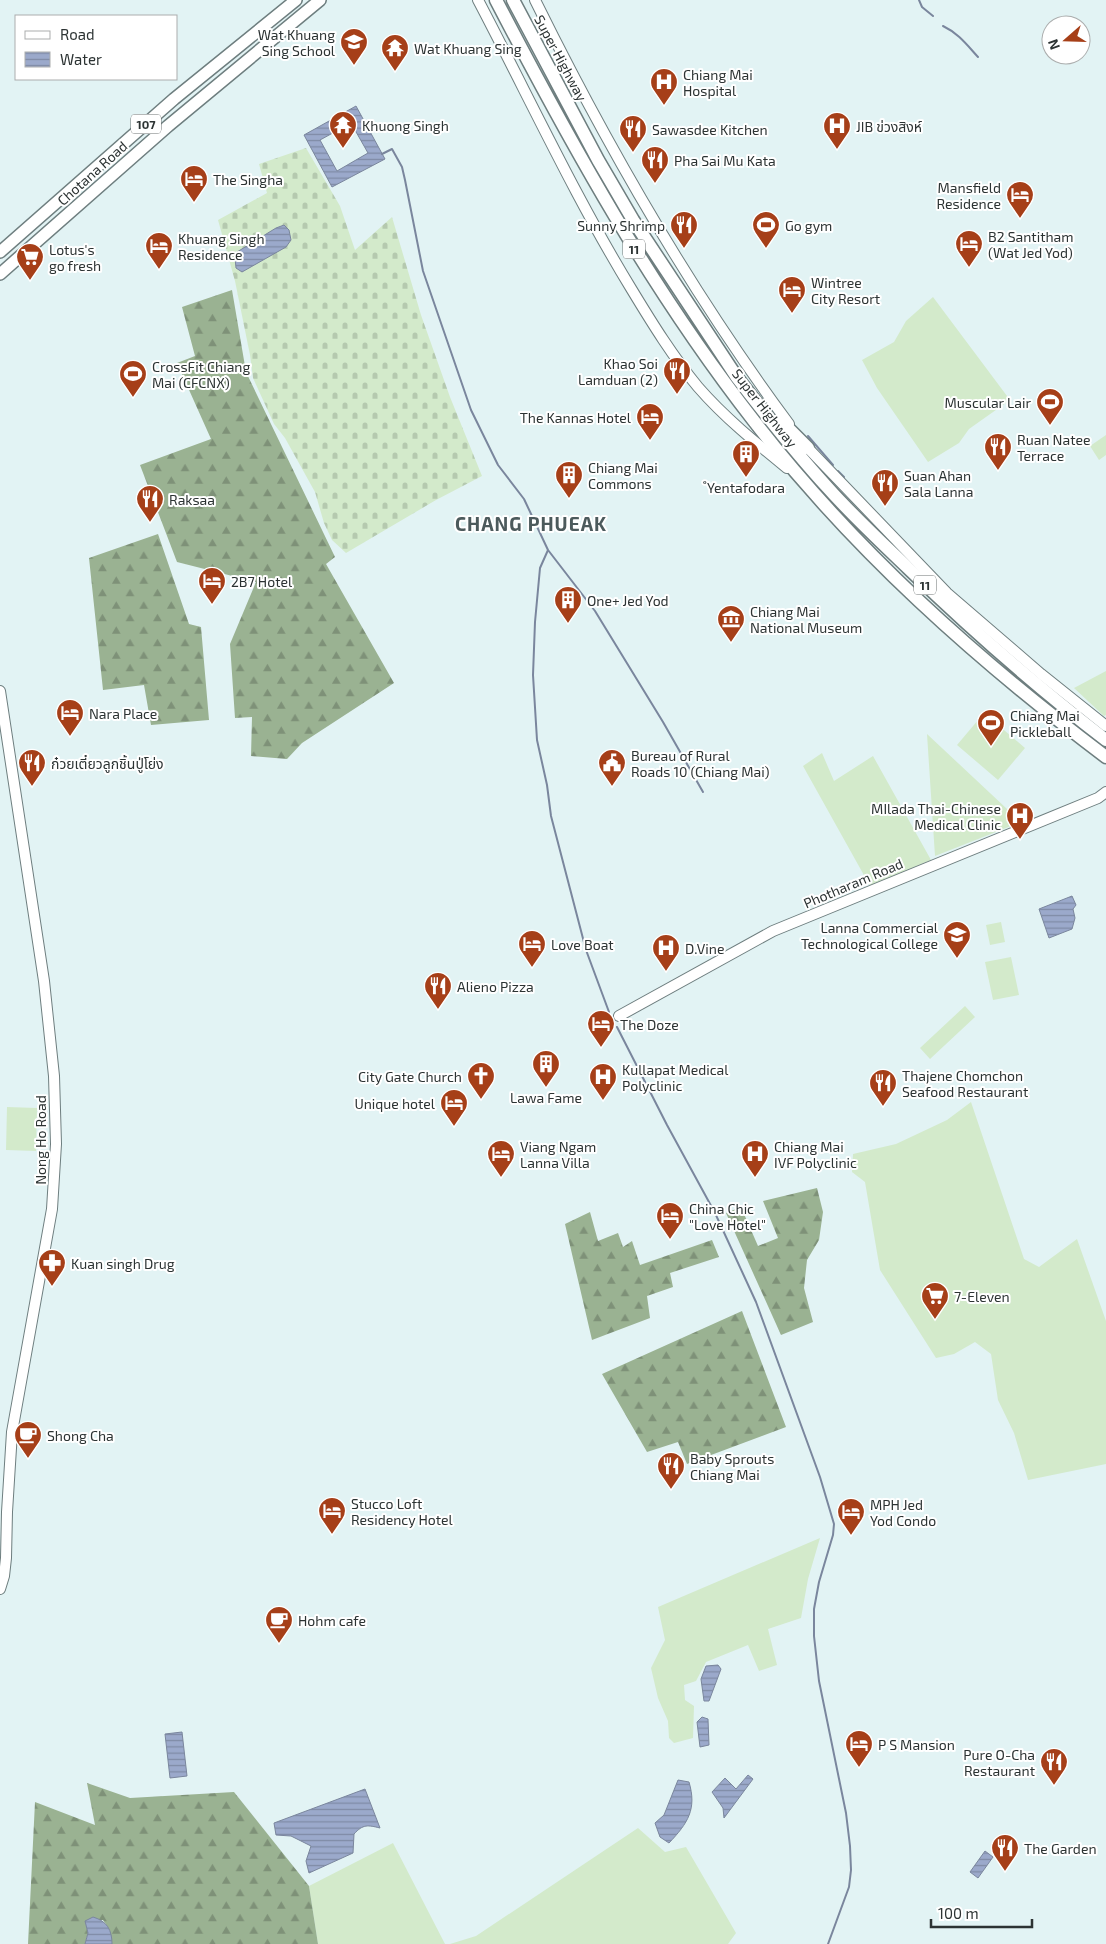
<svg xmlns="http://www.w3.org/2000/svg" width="1106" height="1944" viewBox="0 0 1106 1944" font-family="'Exo 2','Noto Sans Thai',sans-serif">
<defs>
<pattern id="forest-firs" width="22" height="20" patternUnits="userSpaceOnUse" patternTransform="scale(1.25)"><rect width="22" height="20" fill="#9ab292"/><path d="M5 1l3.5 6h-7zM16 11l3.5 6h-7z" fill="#7e9178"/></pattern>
<pattern id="cemetery-stones" width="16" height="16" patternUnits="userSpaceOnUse" patternTransform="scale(1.25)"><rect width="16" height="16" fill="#d3eacb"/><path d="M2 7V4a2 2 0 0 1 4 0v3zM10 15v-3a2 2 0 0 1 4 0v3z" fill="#b5c9af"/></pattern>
<pattern id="water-rules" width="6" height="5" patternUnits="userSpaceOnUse" patternTransform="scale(1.25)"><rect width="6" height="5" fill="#9ba9cb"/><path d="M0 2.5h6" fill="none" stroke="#7f8aa5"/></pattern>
</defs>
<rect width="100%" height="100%" fill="#e2f3f4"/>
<!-- grass -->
<path fill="#d3eacb" d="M933,297L1010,400L969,429L959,443L928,462L877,388L862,360L894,342L906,321Z
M1106,435V455L1099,460L1090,446Z
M1106,671V715L1104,716L1074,688Z
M984,713L1025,748L998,780L957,745Z
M927,734L1021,822L935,856Z
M822,753L834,781L873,756L931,860L870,886L803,766Z
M1001,922L1005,942L990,945L986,925Z
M1011,957L1019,995L993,1000L985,962Z
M965,1006L975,1017L930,1059L920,1048Z
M971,1102L1024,1259L1039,1267L1077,1239L1106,1321V1464L1028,1480L1014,1433L998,1400L991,1354L975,1342L954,1354L936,1358L880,1270L865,1182L852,1172L853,1154L896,1144L947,1120Z
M7,1107L37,1108L36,1151L6,1150Z
M820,1538L808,1579L801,1618L768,1629L777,1665L759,1671L748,1645L706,1662L696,1681L684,1685L685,1700L694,1706L693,1738L674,1743L669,1738L668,1721L658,1698L651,1668L665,1640L658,1607Z
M638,1828L665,1852L686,1847L736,1933L728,1944H450L476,1936Z
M393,1843L445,1944H318L309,1886Z"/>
<!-- forest -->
<path fill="url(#forest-firs)" d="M232,290L246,372L335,557L326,564L394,683L302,743L287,759L251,756L252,717L235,718L230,644L256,582L177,562L140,465L211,439L177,363L195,356L182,307Z
M158,534L189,624L201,627L209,720L151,725L144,685L103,690L89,558Z
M817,1188L823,1212L819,1240L807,1260L804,1288L813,1322L781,1335L726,1213L741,1207L758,1246L778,1238L763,1201Z
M590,1212L598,1241L618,1233L623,1247L632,1241L640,1265L712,1240L719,1257L670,1273L673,1287L647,1296L650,1318L592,1340L565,1224Z
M742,1311L786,1427L687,1464L678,1442L647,1452L602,1374Z
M87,1783L130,1798L234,1792L309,1886L318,1944H112L109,1929L103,1920L86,1921L88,1933L85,1944H28L35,1802L95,1825Z"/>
<!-- cemetery -->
<path fill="url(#cemetery-stones)" d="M306,148L340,206L355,250L392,217L421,315L450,397L482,476L436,500L346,553L332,540L324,523L315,492L285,438L274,424L253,378L250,355L235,281L218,220L267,193L259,164Z"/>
<!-- water -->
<path fill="url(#water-rules)" stroke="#7a869d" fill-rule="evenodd" d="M356,106L385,159L332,187L304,135ZM351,123L368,153L337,171L320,140Z
M284,225L289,230L291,240L286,247L242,272L236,268L235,258L237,252L276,228Z
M1072,896L1076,905L1073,909L1075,918L1072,929L1049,938L1039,909Z
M718,1665L721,1669L709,1701H704L701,1679L706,1666Z
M702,1717L708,1719L709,1745L700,1747L697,1722Z
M182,1732L187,1776L170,1778L165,1734Z
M748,1775L753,1779L724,1818L723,1808L712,1792L725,1778L736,1789Z
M678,1780L689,1782C697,1809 688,1823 669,1843L660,1837L655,1823L664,1815Z
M365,1789L380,1828C368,1825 363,1824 354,1834L353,1853L309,1873L306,1861L311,1846L291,1836L276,1835L274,1823Z
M985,1851L993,1857L978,1878L970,1872Z
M93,1917C107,1921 112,1930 112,1944H85L88,1933L85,1921Z"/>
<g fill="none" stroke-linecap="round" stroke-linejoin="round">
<!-- stream -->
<path stroke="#7a869d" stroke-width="2" d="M919,0L922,7L933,16
M943,26C958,33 967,45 978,57
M382,154L392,149L402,167L405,180L423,271L471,410L498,465L524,499L548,550L595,611L663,722L703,792
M808,436L833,465
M838,471L844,477
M548,550L540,568L535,622L533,675L537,740L547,785L551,816L586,950L609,1012
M617,1027L667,1125L715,1213L756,1302L820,1477L834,1524L833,1535L819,1582L814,1609V1636L819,1681L846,1813L850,1846L851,1870L849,1887L828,1944"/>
<defs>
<path id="secondary" d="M478,0C529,97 575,197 632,290C652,323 673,357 698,387C724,417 756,443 787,468
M535,0C608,148 691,292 789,424
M804,444L947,593L1041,674L1106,726
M0,691L44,981L54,1076L56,1144L52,1209L12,1432L7,1512L6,1558L4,1576L0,1589
M619,1016L773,931L1098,798L1106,792"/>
<path id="primary" d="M0,252L174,99L296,0
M0,274L168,126L320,0"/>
<path id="highway" d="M496,0C573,148 651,289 754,421C854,550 976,659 1106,757
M513,0L598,160L633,220L736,376C765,414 795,452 828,488C853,516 881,542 908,568C971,629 1037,687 1106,740
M780,420L808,448"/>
</defs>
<!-- secondary casing -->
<use href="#secondary" stroke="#6e7e7f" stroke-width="12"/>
<!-- primary casing -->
<use href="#primary" stroke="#6e7e7f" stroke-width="14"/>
<!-- highway casing -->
<use href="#highway" stroke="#6e7e7f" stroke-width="15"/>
<!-- secondary -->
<use href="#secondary" stroke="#fff" stroke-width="10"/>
<!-- primary -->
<use href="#primary" stroke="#fff" stroke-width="11"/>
<!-- highway -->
<use href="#highway" stroke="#fff" stroke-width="12"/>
</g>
<!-- icons -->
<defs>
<symbol id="school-pin" viewBox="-11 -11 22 30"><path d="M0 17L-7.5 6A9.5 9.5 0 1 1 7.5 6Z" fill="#a63f18" stroke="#fff"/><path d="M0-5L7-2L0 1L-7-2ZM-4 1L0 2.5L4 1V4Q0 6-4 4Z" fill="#fff"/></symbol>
<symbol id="temple-pin" viewBox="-11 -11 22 30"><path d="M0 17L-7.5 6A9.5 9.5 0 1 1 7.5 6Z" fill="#a63f18" stroke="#fff"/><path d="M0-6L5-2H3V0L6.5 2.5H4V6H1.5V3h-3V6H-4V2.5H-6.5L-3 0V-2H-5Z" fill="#fff"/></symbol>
<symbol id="hospital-pin" viewBox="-11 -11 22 30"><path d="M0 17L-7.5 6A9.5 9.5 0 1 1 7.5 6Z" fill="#a63f18" stroke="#fff"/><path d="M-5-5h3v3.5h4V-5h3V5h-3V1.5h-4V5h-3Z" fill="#fff"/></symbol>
<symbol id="restaurant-pin" viewBox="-11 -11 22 30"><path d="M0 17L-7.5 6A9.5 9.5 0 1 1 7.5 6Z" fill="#a63f18" stroke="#fff"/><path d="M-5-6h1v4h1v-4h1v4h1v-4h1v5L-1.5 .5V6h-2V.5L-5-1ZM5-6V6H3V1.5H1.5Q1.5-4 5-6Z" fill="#fff"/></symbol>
<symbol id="hotel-pin" viewBox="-11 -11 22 30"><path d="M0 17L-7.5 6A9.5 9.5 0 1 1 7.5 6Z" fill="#a63f18" stroke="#fff"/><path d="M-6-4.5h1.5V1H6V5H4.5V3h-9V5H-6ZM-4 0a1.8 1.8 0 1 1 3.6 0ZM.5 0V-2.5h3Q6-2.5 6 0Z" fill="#fff"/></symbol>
<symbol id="stadium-pin" viewBox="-11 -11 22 30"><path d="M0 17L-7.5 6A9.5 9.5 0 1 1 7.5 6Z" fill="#a63f18" stroke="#fff"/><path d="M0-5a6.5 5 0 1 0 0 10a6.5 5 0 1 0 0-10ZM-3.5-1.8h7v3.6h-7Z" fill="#fff"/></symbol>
<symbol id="supermarket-pin" viewBox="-11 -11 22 30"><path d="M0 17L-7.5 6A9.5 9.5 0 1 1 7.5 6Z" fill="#a63f18" stroke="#fff"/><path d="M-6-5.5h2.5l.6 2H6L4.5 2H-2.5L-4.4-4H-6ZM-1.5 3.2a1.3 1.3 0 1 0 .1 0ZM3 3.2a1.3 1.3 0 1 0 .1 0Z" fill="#fff"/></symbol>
<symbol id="building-pin" viewBox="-11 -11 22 30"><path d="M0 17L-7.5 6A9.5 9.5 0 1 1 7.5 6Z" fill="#a63f18" stroke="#fff"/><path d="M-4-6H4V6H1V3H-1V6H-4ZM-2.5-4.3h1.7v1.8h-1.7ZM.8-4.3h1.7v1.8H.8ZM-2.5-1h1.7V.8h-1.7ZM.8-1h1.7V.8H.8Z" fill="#fff"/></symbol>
<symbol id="museum-pin" viewBox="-11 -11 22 30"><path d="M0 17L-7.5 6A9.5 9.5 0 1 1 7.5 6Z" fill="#a63f18" stroke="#fff"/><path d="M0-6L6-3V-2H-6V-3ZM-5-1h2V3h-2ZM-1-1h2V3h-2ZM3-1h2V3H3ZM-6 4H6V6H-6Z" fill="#fff"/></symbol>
<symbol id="civic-pin" viewBox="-11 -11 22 30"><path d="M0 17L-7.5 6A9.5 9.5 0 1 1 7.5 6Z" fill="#a63f18" stroke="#fff"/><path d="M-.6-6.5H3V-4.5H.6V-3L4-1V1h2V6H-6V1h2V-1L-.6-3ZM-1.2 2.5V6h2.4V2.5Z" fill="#fff"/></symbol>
<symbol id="university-pin" viewBox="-11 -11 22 30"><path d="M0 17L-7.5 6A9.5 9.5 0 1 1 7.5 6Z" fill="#a63f18" stroke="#fff"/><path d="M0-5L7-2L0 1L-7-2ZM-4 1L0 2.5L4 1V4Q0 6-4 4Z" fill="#fff"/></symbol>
<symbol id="church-pin" viewBox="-11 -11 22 30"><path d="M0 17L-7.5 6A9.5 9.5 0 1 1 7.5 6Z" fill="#a63f18" stroke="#fff"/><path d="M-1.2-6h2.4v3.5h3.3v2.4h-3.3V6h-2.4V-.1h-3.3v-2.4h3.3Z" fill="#fff"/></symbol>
<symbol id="pharmacy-pin" viewBox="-11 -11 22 30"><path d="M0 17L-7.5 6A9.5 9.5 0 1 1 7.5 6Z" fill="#a63f18" stroke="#fff"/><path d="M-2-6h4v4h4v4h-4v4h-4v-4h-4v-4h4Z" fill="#fff"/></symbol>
<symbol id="cafe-pin" viewBox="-11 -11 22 30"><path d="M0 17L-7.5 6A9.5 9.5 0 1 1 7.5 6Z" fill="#a63f18" stroke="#fff"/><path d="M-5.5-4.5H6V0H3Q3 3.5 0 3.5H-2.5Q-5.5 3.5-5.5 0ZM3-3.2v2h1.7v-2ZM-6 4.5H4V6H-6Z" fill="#fff"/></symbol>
</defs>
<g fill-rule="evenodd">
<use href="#school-pin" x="338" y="26" width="32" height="43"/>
<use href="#temple-pin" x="379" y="32" width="32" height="43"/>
<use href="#hospital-pin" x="648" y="66" width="32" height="43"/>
<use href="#temple-pin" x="327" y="109" width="32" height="43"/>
<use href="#hospital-pin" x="821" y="110" width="32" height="43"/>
<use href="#restaurant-pin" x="617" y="113" width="32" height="43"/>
<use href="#restaurant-pin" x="639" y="144" width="32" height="43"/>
<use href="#hotel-pin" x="178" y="163" width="32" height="43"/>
<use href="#hotel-pin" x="1004" y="179" width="32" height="43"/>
<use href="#restaurant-pin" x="668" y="209" width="32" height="43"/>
<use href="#stadium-pin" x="750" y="209" width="32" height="43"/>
<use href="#hotel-pin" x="953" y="228" width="32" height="43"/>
<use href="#hotel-pin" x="143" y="230" width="32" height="43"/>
<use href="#supermarket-pin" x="14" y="241" width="32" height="43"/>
<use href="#hotel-pin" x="776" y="274" width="32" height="43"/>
<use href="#restaurant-pin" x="661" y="355" width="32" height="43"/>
<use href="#stadium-pin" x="117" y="358" width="32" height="43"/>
<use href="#stadium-pin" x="1034" y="386" width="32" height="43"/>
<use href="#hotel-pin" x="634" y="401" width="32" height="43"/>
<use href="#restaurant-pin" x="982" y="431" width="32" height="43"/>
<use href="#building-pin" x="730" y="438" width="32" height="43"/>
<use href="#building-pin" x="553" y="459" width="32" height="43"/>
<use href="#restaurant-pin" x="869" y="467" width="32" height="43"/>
<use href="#restaurant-pin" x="134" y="483" width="32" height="43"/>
<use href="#hotel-pin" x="196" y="565" width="32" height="43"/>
<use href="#building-pin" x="552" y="584" width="32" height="43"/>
<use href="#museum-pin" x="715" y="603" width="32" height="43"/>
<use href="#hotel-pin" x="54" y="697" width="32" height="43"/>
<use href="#stadium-pin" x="975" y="707" width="32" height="43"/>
<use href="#restaurant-pin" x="16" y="747" width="32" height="43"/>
<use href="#civic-pin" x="596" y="747" width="32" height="43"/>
<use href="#hospital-pin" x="1004" y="800" width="32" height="43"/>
<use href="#university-pin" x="941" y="919" width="32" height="43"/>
<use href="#hotel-pin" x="516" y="928" width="32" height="43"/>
<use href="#hospital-pin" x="650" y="932" width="32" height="43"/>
<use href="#restaurant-pin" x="422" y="970" width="32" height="43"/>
<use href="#hotel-pin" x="585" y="1008" width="32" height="43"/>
<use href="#building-pin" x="530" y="1048" width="32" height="43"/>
<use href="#church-pin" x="465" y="1060" width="32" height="43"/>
<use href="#hospital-pin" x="587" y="1061" width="32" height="43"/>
<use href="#restaurant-pin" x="867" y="1067" width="32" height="43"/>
<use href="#hotel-pin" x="438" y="1087" width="32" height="43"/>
<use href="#hotel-pin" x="485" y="1138" width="32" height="43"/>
<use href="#hospital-pin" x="739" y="1138" width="32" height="43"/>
<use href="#hotel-pin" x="654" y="1200" width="32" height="43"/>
<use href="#pharmacy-pin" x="36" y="1247" width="32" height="43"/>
<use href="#supermarket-pin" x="919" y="1280" width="32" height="43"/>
<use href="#cafe-pin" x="12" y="1419" width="32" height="43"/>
<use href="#restaurant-pin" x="655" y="1450" width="32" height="43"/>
<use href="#hotel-pin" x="316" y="1495" width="32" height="43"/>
<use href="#hotel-pin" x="835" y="1496" width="32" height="43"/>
<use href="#cafe-pin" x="263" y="1604" width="32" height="43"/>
<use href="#hotel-pin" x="843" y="1728" width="32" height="43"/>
<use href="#restaurant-pin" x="1038" y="1746" width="32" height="43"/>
<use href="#restaurant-pin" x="989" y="1832" width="32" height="43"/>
</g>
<g text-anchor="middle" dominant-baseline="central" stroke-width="4" stroke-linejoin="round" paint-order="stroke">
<!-- shield labels -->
<g fill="#fff" stroke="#6b7070" stroke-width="1">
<rect x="131" y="114.5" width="30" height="19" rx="4"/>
<rect x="623" y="239.5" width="22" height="19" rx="4"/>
<rect x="914" y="575.5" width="22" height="19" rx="4"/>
</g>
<g font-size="12" font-weight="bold" fill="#2c3333">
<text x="146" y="124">107</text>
<text x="634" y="249">11</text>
<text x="925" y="585">11</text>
</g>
<!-- poi labels -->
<g font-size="14" fill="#2c3333" stroke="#fff" text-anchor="start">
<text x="335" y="34" text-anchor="end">Wat Khuang<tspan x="335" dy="16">Sing School</tspan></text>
<text x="414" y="48">Wat Khuang Sing</text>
<text x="683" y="74">Chiang Mai<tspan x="683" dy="16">Hospital</tspan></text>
<text x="362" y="125">Khuong Singh</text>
<text x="856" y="126">JIB ข่วงสิงห์</text>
<text x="652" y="129">Sawasdee Kitchen</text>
<text x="674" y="160">Pha Sai Mu Kata</text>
<text x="213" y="179">The Singha</text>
<text x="1001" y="187" text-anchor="end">Mansfield<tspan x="1001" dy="16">Residence</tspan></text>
<text x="665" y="225" text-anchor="end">Sunny Shrimp</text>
<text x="785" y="225">Go gym</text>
<text x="988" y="236">B2 Santitham<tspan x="988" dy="16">(Wat Jed Yod)</tspan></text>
<text x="178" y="238">Khuang Singh<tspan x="178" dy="16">Residence</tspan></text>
<text x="49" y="249">Lotus's<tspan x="49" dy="16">go fresh</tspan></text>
<text x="811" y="282">Wintree<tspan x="811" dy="16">City Resort</tspan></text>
<text x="658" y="363" text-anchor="end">Khao Soi<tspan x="658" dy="16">Lamduan (2)</tspan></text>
<text x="152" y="366">CrossFit Chiang<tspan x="152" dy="16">Mai (CFCNX)</tspan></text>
<text x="1031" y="402" text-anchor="end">Muscular Lair</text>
<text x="631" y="417" text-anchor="end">The Kannas Hotel</text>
<text x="1017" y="439">Ruan Natee<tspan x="1017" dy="16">Terrace</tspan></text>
<text x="588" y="467">Chiang Mai<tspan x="588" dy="16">Commons</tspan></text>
<text x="904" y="475">Suan Ahan<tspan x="904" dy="16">Sala Lanna</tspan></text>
<text x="746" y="487" text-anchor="middle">ํYentafodara</text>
<text x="169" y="499">Raksaa</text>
<text x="231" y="581">2B7 Hotel</text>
<text x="587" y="600">One+ Jed Yod</text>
<text x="750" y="611">Chiang Mai<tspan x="750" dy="16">National Museum</tspan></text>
<text x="89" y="713">Nara Place</text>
<text x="1010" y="715">Chiang Mai<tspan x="1010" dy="16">Pickleball</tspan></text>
<text x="631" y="755">Bureau of Rural<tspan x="631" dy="16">Roads 10 (Chiang Mai)</tspan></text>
<text x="51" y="763">ก๋วยเตี๋ยวลูกชิ้นปู่โย่ง</text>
<text x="1001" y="808" text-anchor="end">MIlada Thai-Chinese<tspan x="1001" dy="16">Medical Clinic</tspan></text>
<text x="938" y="927" text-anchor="end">Lanna Commercial<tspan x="938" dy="16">Technological College</tspan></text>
<text x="551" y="944">Love Boat</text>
<text x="685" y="948">D.Vine</text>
<text x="457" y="986">Alieno Pizza</text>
<text x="620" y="1024">The Doze</text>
<text x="622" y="1069">Kullapat Medical<tspan x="622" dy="16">Polyclinic</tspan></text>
<text x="902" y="1075">Thajene Chomchon<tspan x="902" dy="16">Seafood Restaurant</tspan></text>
<text x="462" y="1076" text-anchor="end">City Gate Church</text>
<text x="546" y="1097" text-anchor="middle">Lawa Fame</text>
<text x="435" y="1103" text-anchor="end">Unique hotel</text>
<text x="520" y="1146">Viang Ngam<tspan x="520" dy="16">Lanna Villa</tspan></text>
<text x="774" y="1146">Chiang Mai<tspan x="774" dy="16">IVF Polyclinic</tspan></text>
<text x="689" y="1208">China Chic<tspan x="689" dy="16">"Love Hotel"</tspan></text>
<text x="71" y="1263">Kuan singh Drug</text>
<text x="954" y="1296">7-Eleven</text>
<text x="47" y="1435">Shong Cha</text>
<text x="690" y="1458">Baby Sprouts<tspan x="690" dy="16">Chiang Mai</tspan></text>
<text x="351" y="1503">Stucco Loft<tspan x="351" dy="16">Residency Hotel</tspan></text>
<text x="870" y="1504">MPH Jed<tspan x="870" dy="16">Yod Condo</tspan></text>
<text x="298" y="1620">Hohm cafe</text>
<text x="878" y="1744">P S Mansion</text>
<text x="1035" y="1754" text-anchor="end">Pure O-Cha<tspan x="1035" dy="16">Restaurant</tspan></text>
<text x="1024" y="1848">The Garden</text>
</g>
<!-- street labels -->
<g font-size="14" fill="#2c3333" stroke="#fff">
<text transform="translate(561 58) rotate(62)">Super Highway</text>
<text transform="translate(92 173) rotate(-42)">Chotana Road</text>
<text transform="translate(765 408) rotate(52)">Super Highway</text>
<text transform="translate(853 883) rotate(-23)">Photharam Road</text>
<text transform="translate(40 1140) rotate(-90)">Nong Ho Road</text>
</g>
<!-- district labels -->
<g font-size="19" font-weight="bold" letter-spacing="1" fill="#4c5a5c" stroke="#fff">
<text x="531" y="523">CHANG PHUEAK</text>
</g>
</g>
<!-- legend -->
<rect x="15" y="15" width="162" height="65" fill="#ffffff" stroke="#abadad"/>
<rect x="25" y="31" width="25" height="8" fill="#ffffff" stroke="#abadad"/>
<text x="60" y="40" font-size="15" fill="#2c3333">Road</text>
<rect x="25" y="52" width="25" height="15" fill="url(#water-rules)" stroke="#abadad"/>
<text x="60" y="65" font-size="15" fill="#2c3333">Water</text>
<!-- north arrow -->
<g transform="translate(1066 40) rotate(250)"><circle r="24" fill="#ffffff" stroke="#abadad"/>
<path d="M0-4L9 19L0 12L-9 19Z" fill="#a63f18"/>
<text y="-8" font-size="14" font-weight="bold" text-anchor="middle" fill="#2c3333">N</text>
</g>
<!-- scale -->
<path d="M931 1919v8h101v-8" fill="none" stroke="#2c3333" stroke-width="2.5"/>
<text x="938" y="1919" font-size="15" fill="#2c3333" stroke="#ffffff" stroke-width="4" paint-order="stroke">100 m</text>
</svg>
